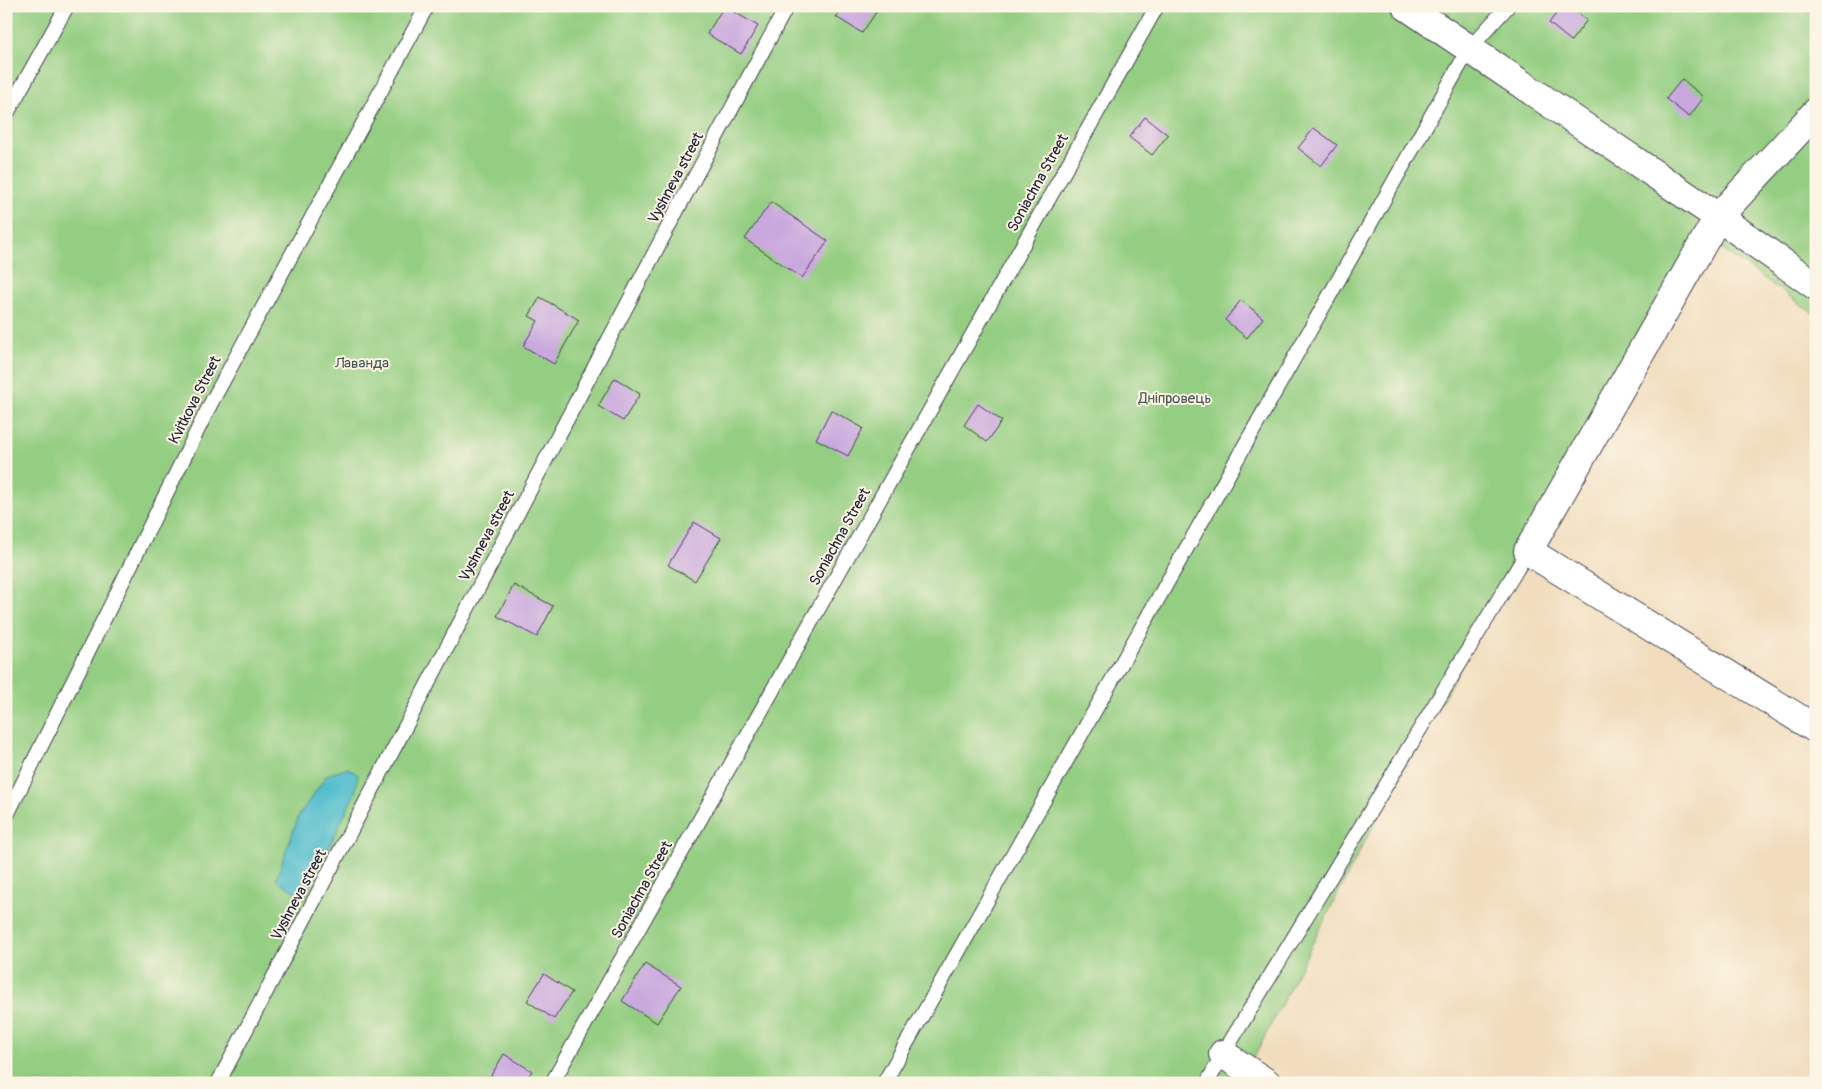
<svg xmlns="http://www.w3.org/2000/svg" width="1822" height="1089" viewBox="0 0 1822 1089" font-family="Pangolin,sans-serif">
<rect width="100%" height="100%" fill="#fcf5e5"/>
<filter id="ink" filterUnits="userSpaceOnUse"><feTurbulence type="fractalNoise" baseFrequency=".02" numOctaves="2"/><feDisplacementMap in="SourceGraphic" scale="10" xChannelSelector="R" yChannelSelector="G"/><feConvolveMatrix kernelMatrix="1 2 1 2 8 2 1 2 1" color-interpolation-filters="sRGB"/></filter>
<filter id="wash" filterUnits="userSpaceOnUse"><feTurbulence type="fractalNoise" baseFrequency=".0096" numOctaves="4" result="noise"/><feDisplacementMap in="SourceGraphic" scale="20" xChannelSelector="R" yChannelSelector="G"/><feGaussianBlur stdDeviation="1.12" result="paint"/><feColorMatrix in="noise" values="0 0 0 0 0 0 0 0 0 0 0 0 0 0 0 0 0 1.4 0 .05"/><feComposite in="paint" operator="in"/></filter>
<g filter="url(#wash)">
<rect width="100%" height="100%" fill="#f1ddbd"/>
<!-- green -->
<path fill="#94ce82" stroke="#5b785e" d="M6,6H1816V315L1699,233L1365,841L1241,1083H6Z"/>
<!-- water -->
<path fill="#52becc" stroke="#3a7084" d="M348,768L358,775L355,793L304,898L276,879L299,815L327,775Z"/>
<g id="blocks">
<!-- building -->
<path fill="#c9a8de" d="M724,6L758,26L741,54L707,34Z
M844,6H869L877,11L862,33L836,17Z
M1562,6H1569L1587,20L1571,41L1549,23Z
M1682,79L1704,97L1689,117L1666,99Z
M1145,117L1168,135L1152,155L1129,137Z
M1314,128L1337,145L1321,166L1298,148Z
M771,202L828,241L802,278L745,239Z
M540,297L579,320L554,364L523,346L538,321L529,316Z
M1241,300L1263,318L1247,338L1225,320Z
M615,378L640,394L623,421L598,406Z
M978,404L1002,421L987,442L964,425Z
M831,410L863,428L848,456L816,439Z
M694,522L721,538L695,581L668,565Z
M514,585L553,606L537,637L497,616Z
M645,964L681,986L657,1023L622,1001Z
M544,974L572,992L554,1019L527,1001Z
M504,1054L532,1071L524,1083H500L490,1077Z"/>
</g>
</g>
<g filter="url(#ink)">
<use href="#blocks" fill-opacity="0" stroke="#413e4e" stroke-width="1"/>
<g fill="none" stroke-linecap="round" stroke-linejoin="round">
<defs>
<path id="lane" d="M6,115L67,6
M6,817L211,403L427,6
M218,1083L676,212L787,6
M552,1083L1157,6
M884,1083L1469,49L1508,6
M1207,1083L1223,1054L1528,551"/>
<path id="street" d="M1406,6L1718,217L1816,286
M1816,112L1718,217L1528,551L1816,729
M1223,1054L1267,1083"/>
</defs>
<!-- lane casing -->
<use href="#lane" stroke="#413e4e" stroke-width="16"/>
<!-- street casing -->
<use href="#street" stroke="#413e4e" stroke-width="30"/>
<!-- lane -->
<use href="#lane" stroke="#fff" stroke-width="14"/>
<!-- street -->
<use href="#street" stroke="#fff" stroke-width="28"/>
</g>
</g>
<g text-anchor="middle" dominant-baseline="central" stroke-width="4" stroke-linejoin="round" paint-order="stroke">
<!-- street labels -->
<g font-size="15" fill="#22223b" stroke="#fcf5e5">
<text transform="translate(676 178) rotate(-62)">Vyshneva street</text>
<text transform="translate(1038 183) rotate(-61)">Soniachna Street</text>
<text transform="translate(195 400) rotate(-63)">Kvitkova Street</text>
<text transform="translate(487 536) rotate(-62)">Vyshneva street</text>
<text transform="translate(840 537) rotate(-61)">Soniachna Street</text>
<text transform="translate(642 890) rotate(-61)">Soniachna Street</text>
<text transform="translate(299 895) rotate(-62)">Vyshneva street</text>
</g>
<!-- park labels -->
<g font-size="15" fill="#445650" stroke="#fcf5e5">
<text x="362" y="363">Лаванда</text>
<text x="1175" y="398">Дніпровець</text>
</g>
</g>
<!-- margin -->
<rect width="1822" height="1089" fill="none" stroke="#fcf5e5" stroke-width="25"/>
</svg>
